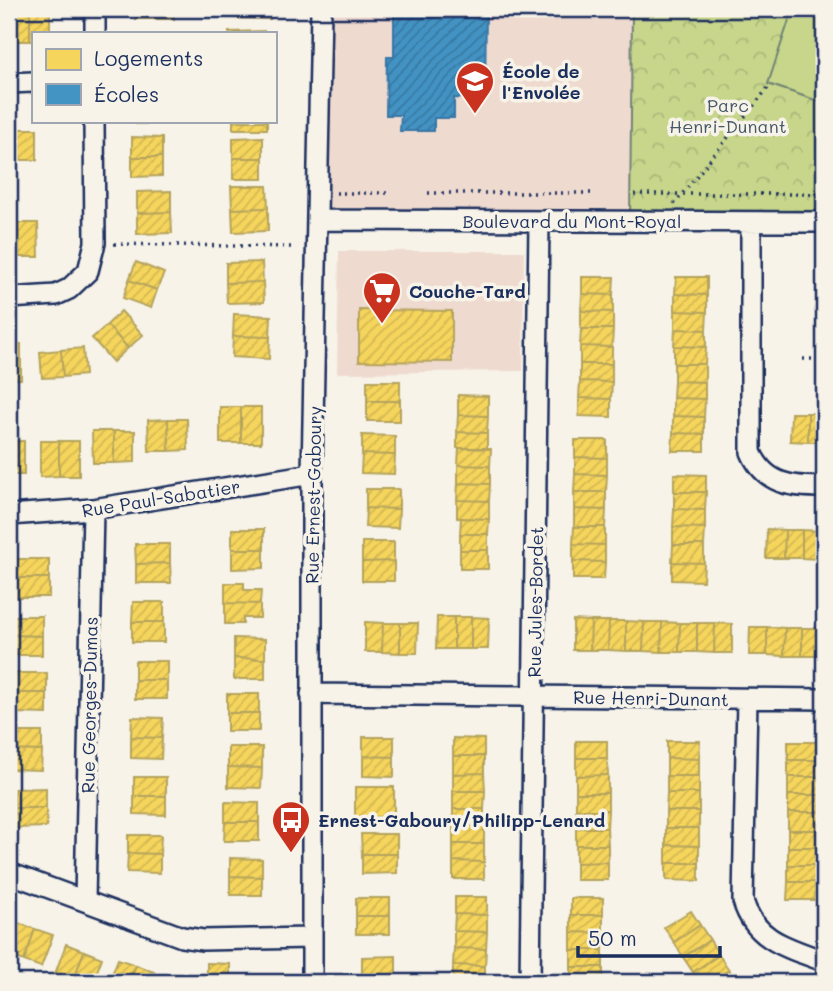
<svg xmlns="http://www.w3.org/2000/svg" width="833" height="991" viewBox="0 0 833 991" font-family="Mali,sans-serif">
<defs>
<pattern id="forest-crowns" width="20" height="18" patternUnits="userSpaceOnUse" patternTransform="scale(1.75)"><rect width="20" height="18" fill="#c7d68a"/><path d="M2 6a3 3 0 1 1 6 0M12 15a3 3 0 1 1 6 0" fill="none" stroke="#aab87a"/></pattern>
<pattern id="homes-hatch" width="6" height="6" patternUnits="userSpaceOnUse" patternTransform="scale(1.75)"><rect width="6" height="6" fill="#f6d55c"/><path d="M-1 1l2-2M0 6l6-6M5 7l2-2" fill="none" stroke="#d2b752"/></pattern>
<pattern id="schools-hatch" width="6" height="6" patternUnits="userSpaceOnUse" patternTransform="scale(1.75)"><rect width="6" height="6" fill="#4393c3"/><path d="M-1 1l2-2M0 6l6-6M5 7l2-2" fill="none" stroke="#3778a2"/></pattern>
</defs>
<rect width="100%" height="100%" fill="#f7f3e8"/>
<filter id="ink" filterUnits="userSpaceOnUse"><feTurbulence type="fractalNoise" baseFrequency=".0143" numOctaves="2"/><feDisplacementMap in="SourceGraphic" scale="14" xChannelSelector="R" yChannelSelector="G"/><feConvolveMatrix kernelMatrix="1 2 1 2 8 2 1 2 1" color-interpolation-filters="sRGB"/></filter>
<g filter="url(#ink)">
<!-- built -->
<path fill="#efdad0" d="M321,9H632L630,222L319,220Z
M339,251H524L523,371L337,373Z"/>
<!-- forest -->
<path fill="url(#forest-crowns)" stroke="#718274" stroke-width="2" d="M632,9H824V222H630Z"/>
<!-- pitch -->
<path fill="#c7d68a" stroke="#718274" stroke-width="2" d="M792,11L824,20V103L768,84Z"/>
<!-- homes -->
<path fill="url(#homes-hatch)" stroke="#b4a35d" stroke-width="2" d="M10,9H30V41H11Z
M30,9H50V33H33V41H30Z
M136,9H174V19H136Z
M234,9H270V19L233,18Z
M264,31V33H229V32Z
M136,121H170V124H136Z
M233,121H267V129H233Z
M9,129H17V160H9Z
M17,129H37V160H17Z
M132,137L162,138V157H132Z
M263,137V158H233V138Z
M132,157H162V176L132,177Z
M233,158H263V179H233Z
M231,186H267L268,208L232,209Z
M171,191V212L137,213V192Z
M268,208V231L233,232L232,209Z
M171,212L172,233L137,234V213Z
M9,223H18L19,257H9Z
M18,223H38L39,257H19Z
M136,262L164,273L157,290L129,280Z
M262,262L263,282L226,283V263Z
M582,277H614L613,295L582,294Z
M676,277H707V295L675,294Z
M129,280L157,290L151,308L123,298Z
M263,282L264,302L227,303L226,283Z
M582,294L613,295V312L581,311Z
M675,294L707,295V312L675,311Z
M822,300H824V349H821Z
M359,310L452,311V362L359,361Z
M121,311L143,335L128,348L107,325Z
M581,311L613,312V329H581Z
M675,311L707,312L706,330L675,329Z
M234,314L271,316L270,337L233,336Z
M107,325L128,348L113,362L92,338Z
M581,329H613L612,347L580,346Z
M675,329L706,330V347L674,346Z
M233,336L270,337L269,359L232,357Z
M9,344H21V379H9Z
M580,346L612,347V364H580Z
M674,346L706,347L705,364H674Z
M83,348L85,375L63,377L61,350Z
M61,350L63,377L42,378L40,352Z
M580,364H612V382L580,381Z
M674,364H705V382L674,381Z
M367,381H400V401H367Z
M580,381L612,382L611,399L579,398Z
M674,381L705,382V399L673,398Z
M458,395L488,396V416L458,415Z
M579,398L611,399V417L579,416Z
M673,398L705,399L704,417L673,416Z
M367,401H400V421H367Z
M220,407H241V443H220Z
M241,407H261V443H241Z
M791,413H808V442L790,441Z
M808,413H824V442H808Z
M458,415L488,416L487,433L457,432Z
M673,416L704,417V434L673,433Z
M168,419L169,451H149L148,420Z
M168,419H187L188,450L169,451Z
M92,431H114V463H93Z
M114,431H135V462L114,463Z
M457,432L487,433V448H457Z
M673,433L704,434V451H672Z
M362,435L395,436V455L362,454Z
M575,440H607V458L575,457Z
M9,441H24V475H9Z
M40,441H59V476L40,477Z
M59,441H79V476H59Z
M459,448L491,449L490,466L458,465Z
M362,454L395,455L394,474L361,473Z
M575,457L607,458V475L575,474Z
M458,465L490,466V484L458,483Z
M575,474L607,475L606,492H574Z
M674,474L706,475V492H674Z
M458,483L490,484L489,501L457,500Z
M366,489H399V509L366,508Z
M574,492H606V510L574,509Z
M674,492H706L705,510L674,509Z
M457,500L489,501V519L457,518Z
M366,508L399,509L398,528L365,527Z
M574,509L606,510L605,527H574Z
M674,509L705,510V528L673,527Z
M461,518L489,519L488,534H460Z
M574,527H605V545L573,544Z
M673,527L705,528L704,545H673Z
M232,529H264V549H232Z
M767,529L785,530L784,558H766Z
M785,530H802V558H784Z
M802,530L820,531L819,559L802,558Z
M820,531H824V559H819Z
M460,534H488V550H460Z
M362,542H394V561L362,562Z
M135,544H170V563L136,564Z
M573,544L605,545V562L573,561Z
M673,545H704V563L672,562Z
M232,549H264V568L232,569Z
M460,550H488V569H460Z
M16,559H49V578H16Z
M394,561V581H362V562Z
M573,561L605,562L604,579H573Z
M672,562L704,563L703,581L672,580Z
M170,563L171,583H136V564Z
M16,578H49V597H16Z
M225,583H244V590H261L260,604L225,603Z
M133,602H164V622H132Z
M225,603L260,604V618H243V624H225Z
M11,616H42V636L11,635Z
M437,617H454V649H436Z
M454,617H471V649H454Z
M471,617L489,618L488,649H471Z
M573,620L591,621L590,650H573Z
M591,621H609L608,650H590Z
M609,621H626V651L608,650Z
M626,621L644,622L643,651H626Z
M132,622H164V642H132Z
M365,622L383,623L382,652H365Z
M644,622H662L661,652L643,651Z
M662,622L680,623L679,652H661Z
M383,623H400V653L382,652Z
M400,623H418L417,653H400Z
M680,623H697V652H679Z
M697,623H715L714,653L697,652Z
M715,623L732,624V653H714Z
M750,627H767V655H749Z
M767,627L785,628L784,656L767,655Z
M785,628H802V656H784Z
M802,628H820V656H802Z
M820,628L824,629V656H820Z
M11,635L42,636V655H10Z
M234,638L265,639V659L234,658Z
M234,658L265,659V679H234Z
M135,661H167V680H135Z
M13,673H47V693H13Z
M135,680H167V699H135Z
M13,693H47V714L13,713Z
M227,694H259V713H227Z
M227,713H259V731H227Z
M132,717L163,718L162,738L131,737Z
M9,732H42V751L9,750Z
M131,737L162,738L161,759L131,758Z
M363,737H394V757L363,756Z
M453,738L484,739V756H453Z
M576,741H607V758H576Z
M667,741H700L699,759L667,758Z
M788,742H820V760H788Z
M228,747H262V768L228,767Z
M9,750L42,751L41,770L9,769Z
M363,756L394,757V777L363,776Z
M453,756H484V773L453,774Z
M576,758H607L608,775L576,776Z
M667,758L699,759V776H667Z
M788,760H820V777H788Z
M228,767L262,768L261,788L228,787Z
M484,773L485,791H453V774Z
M608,775V793H576V776Z
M667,776H699V793H667Z
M134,777H166V796H134Z
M788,777H820V795H788Z
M355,787H394V817H355Z
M46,788V808H14V789Z
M453,791H485L484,809H453Z
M576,793H608V810H576Z
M667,793H699V811H666Z
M788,795H820V812H788Z
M134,796H166V815L134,814Z
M225,802L259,803V822H225Z
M14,808H46L47,827L14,828Z
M453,809H484V826H453Z
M576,810H608L607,828H576Z
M666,811H699V828H666Z
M788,812H820V830H788Z
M225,822H259V841H224Z
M453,826H484V844H453Z
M576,828H607L608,845H576Z
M666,828H699V846L666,845Z
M788,830H820V847H788Z
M361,834H397V854H362Z
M128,835H161L160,854L128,853Z
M453,844H484V862L453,861Z
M576,845H608V862L576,863Z
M666,845L699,846V863H666Z
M788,847H820V865H788Z
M128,853L160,854V873L127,872Z
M362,854H397V873L362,874Z
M230,858L262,859V877L230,876Z
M453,861L484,862V879H453Z
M608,862V880H576V863Z
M666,863H699V881L666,880Z
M788,865H820V882H788Z
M230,876L262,877V895H230Z
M788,882H820V900H787Z
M455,897H487V915L455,914Z
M356,898H390V916H356Z
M571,898H603V915H571Z
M691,911L700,925L674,942L664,927Z
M455,914L487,915V932L454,931Z
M571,915H603V933L571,932Z
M356,916H390V934H356Z
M18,923L35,929L24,961L9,955Z
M700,925L710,940L683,957L674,942Z
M35,929L53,935L41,967L24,961Z
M454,931L487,932L486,949L454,948Z
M571,932L603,933V950H571Z
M710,940L719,955L693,972L683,957Z
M66,944L84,951L73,981L55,974Z
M454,948L486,949L485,966L453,965Z
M571,950H603V967H571Z
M84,951L102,958L93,982L73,981Z
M719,955L729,970L710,982H699L693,972Z
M396,956V977H362V957Z
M118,959L136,965L129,982H109Z
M207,963L230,964V979L207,978Z
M136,965L154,972L150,982H129Z
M453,965L485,966V982H453Z
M571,967H603V982H571Z
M729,970L736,982H710Z
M362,977H396V982H362Z"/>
<!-- schools -->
<path fill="url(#schools-hatch)" stroke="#3775a5" stroke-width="2" d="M394,9H486L485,99L454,98V118H434V131H400L401,115H386L387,57H394Z"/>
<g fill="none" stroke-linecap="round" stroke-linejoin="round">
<defs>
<path id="minor" d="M95,33V9
M9,83L33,82
M319,220L824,222
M751,222V452C765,485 792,487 824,487
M9,298L56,295L69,289L88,271L95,243L94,121
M9,515L93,509L312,474
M311,694L824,699
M747,699L743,901C755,941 789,948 824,961
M9,873L182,937L203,940L311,938
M85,901L93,509
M312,982V474L321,9
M530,982L539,221"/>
</defs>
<!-- minor casing -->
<use href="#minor" stroke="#1b2f5e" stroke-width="24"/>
<!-- path -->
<path stroke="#1b2f5e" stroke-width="3.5" stroke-dasharray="2 5" stroke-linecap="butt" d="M336,193H392
M428,193H595
M634,194H824
M674,204L768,88
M114,244L296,247
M803,359H824"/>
<!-- minor -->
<use href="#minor" stroke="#f7f3e8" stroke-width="19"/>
</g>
</g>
<!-- icons -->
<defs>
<symbol id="school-pin" viewBox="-11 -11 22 30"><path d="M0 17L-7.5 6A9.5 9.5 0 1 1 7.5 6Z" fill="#c8321e" stroke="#f7f3e8"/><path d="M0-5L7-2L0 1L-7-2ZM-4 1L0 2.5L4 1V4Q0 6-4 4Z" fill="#fff"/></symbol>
<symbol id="supermarket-pin" viewBox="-11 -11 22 30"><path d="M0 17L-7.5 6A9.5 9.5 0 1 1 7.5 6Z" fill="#c8321e" stroke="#f7f3e8"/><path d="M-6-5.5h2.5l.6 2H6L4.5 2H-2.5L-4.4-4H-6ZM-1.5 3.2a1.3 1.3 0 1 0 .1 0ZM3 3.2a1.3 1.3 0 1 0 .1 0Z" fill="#fff"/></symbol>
<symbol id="bus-pin" viewBox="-11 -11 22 30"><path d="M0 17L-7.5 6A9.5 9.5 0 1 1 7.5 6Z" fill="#c8321e" stroke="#f7f3e8"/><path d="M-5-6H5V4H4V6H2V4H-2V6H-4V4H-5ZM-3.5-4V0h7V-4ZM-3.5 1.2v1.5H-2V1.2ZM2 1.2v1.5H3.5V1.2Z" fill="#fff"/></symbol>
</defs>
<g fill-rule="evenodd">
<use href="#school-pin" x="453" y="59" width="44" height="60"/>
<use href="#supermarket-pin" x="360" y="269" width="44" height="60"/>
<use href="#bus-pin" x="269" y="798" width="44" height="60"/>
</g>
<g text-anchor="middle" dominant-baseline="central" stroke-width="7" stroke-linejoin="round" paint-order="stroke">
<!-- poi labels -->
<g font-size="18" font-weight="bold" fill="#1b2f5e" stroke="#f7f3e8" text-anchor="start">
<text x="502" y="71">École de<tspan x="502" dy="21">l'Envolée</tspan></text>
<text x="409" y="291">Couche-Tard</text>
<text x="318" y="820">Ernest-Gaboury/Philipp-Lenard</text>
</g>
<!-- park labels -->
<g font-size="18" fill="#465969" stroke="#f7f3e8">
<text x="728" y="105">Parc<tspan x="728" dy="21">Henri-Dunant</tspan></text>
</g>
<!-- street labels -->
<g font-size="18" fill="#1b2f5e" stroke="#f7f3e8">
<text x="572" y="221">Boulevard du Mont-Royal</text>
<text transform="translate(313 495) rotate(-89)">Rue Ernest-Gaboury</text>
<text transform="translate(161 498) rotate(-9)">Rue Paul-Sabatier</text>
<text transform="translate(535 602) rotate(-89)">Rue Jules-Bordet</text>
<text transform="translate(651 698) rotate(1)">Rue Henri-Dunant</text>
<text transform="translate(89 705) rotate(-89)">Rue Georges-Dumas</text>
</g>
</g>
<!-- margin -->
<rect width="833" height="991" fill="none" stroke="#f7f3e8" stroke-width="35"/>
<rect x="18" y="18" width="798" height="956" fill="none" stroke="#1b2f5e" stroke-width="2.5" filter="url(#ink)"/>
<!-- legend -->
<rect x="32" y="32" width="245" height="91" fill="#f7f3e8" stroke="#9fa5b1" stroke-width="2"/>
<rect x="46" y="49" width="35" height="21" fill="#f6d55c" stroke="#9fa5b1" stroke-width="2"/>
<text x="94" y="66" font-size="21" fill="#1b2f5e">Logements</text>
<rect x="46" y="84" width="35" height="21" fill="#4393c3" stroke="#9fa5b1" stroke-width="2"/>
<text x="94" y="102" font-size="21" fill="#1b2f5e">Écoles</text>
<!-- scale -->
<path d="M578 946v10h142v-10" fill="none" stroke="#1b2f5e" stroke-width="3.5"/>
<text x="588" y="946" font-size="21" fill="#1b2f5e" stroke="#f7f3e8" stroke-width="5" paint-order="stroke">50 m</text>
</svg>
